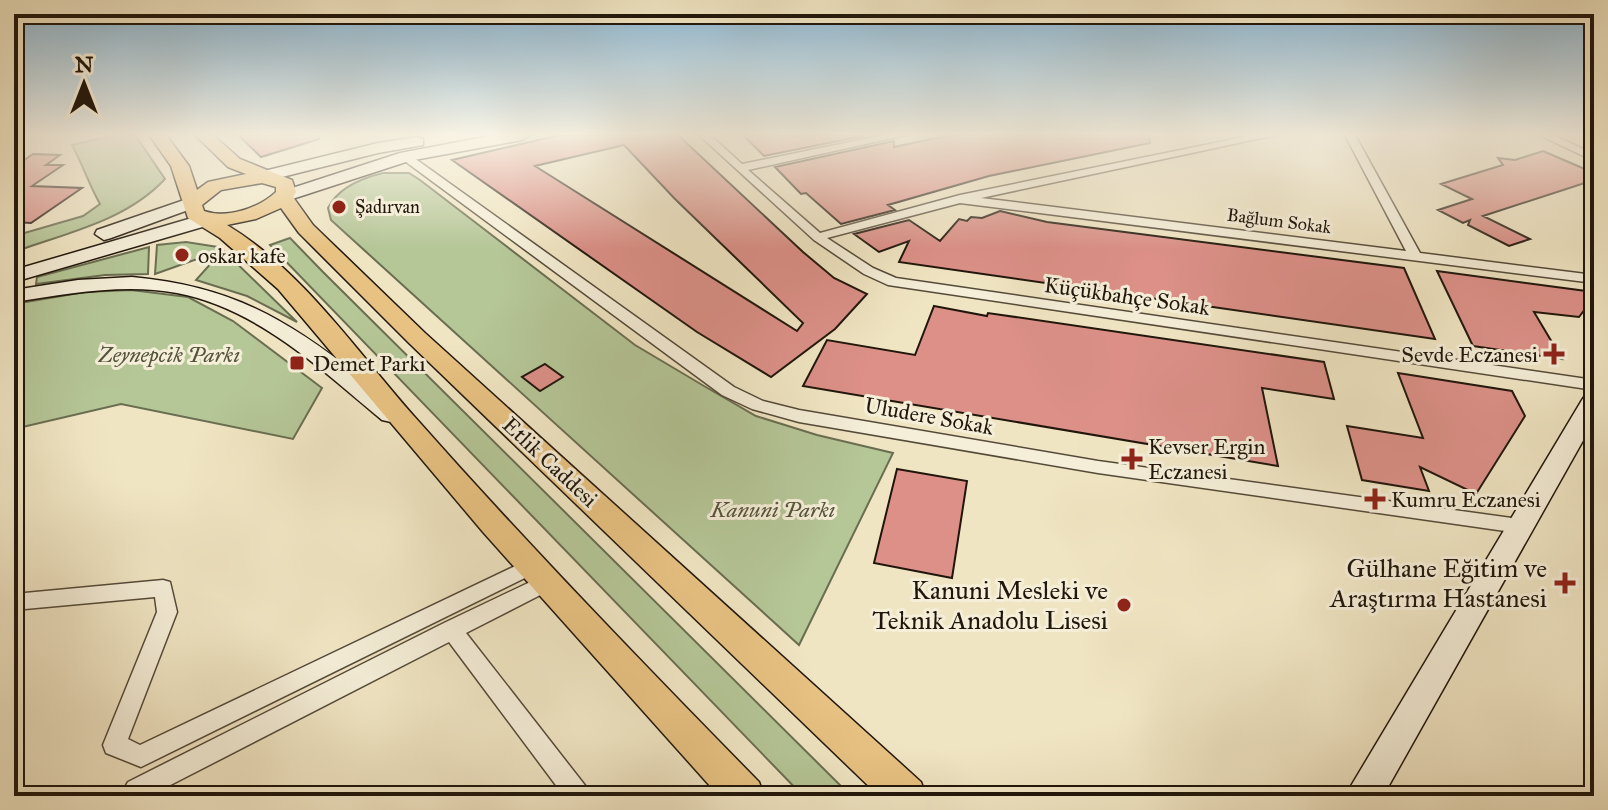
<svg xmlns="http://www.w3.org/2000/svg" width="1608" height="810" viewBox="0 0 1608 810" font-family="'IM FELL Great Primer',serif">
<rect width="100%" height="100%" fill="#f0e5c3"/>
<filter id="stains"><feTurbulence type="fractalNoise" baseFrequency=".0025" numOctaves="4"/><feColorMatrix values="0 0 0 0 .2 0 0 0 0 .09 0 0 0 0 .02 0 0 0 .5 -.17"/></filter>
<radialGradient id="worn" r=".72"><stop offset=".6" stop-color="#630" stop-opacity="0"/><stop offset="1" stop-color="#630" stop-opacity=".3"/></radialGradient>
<!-- green -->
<path fill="#b5c697" stroke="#6a6e51" stroke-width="2" d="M116,135H135L165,179C126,221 66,233 14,252V236L83,216L100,204C89,185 83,165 72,145Z
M383,173H409L420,180L635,345L704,386L756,416L817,435L893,453L799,645L331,220L328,208C338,188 362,178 383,173Z
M290,238L324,273L851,796H803L270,245Z
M186,242L218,247L214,253L155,274L157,245Z
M149,247L148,274L105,275L36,284L37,277Z
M223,250L297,322L247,296L196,280Z
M131,290L188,297L233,321L322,388L293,439L121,404L14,429V304L85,292Z"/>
<!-- building -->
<path fill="#dc9088" stroke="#20160b" stroke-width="2" fill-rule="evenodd" d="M238,135H318L319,139L261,157Z
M560,135H678L803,252L834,278L867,294L835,329L771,377L697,332L452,160ZM624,145L675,199L803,323L797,331L535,166Z
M743,135H868L764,156Z
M950,135H1149L1150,143L989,176L888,205L895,210L841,224L806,193L801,194L775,167L894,141V147Z
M1543,151L1594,173V180L1483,216L1530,239L1509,246L1468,225L1470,220L1463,223L1438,210L1472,199L1441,184L1503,165L1498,158L1515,160Z
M33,154L60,155L46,165H63L32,186L82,188L31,223L14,222V163H20Z
M1000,211L1047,222L1404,268L1435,339L899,262L909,241L879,252L854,234L909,220L940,241L959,219L967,221L971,217L982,218Z
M1437,271L1586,291L1592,300L1579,317L1534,312L1562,359L1473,346Z
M934,306L987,316L988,313L1324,362L1334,399L1262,388L1278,466L803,386L827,340L915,355Z
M545,364L563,377L540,391L522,377Z
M1398,373L1512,391L1525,416L1476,494L1420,467L1429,491L1362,480L1347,426L1423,438Z
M897,469L967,481L952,578L874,563Z"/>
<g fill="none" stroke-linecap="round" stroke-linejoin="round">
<defs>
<path id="minor" d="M699,135H710L742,164L884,135H906L748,170L820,233L960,195L1254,135H1276L981,198L1406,251L1345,135H1355L1420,253L1594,275V283L960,203L827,238L873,268L896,278L1594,380V390L888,285L864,274L814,240Z
M1539,135H1553L1594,154V161Z
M402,155H410L734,387L763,401L799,410L1098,461L1519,519L1526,521L1528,526L1526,531L1519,533L1098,473L799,422L752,409L722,395L402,159Z
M532,558L539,561L542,566L539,571L141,767L106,753L103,745L157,612L155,597L14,610V594L163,580L170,582L177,612L128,739L140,745Z
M547,574L554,576L557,582L554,588L466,633L587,788L591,796H564L449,642L149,796H120L128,782L444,623Z"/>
<path id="secondary" d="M495,135H530L522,140L409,161L283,202L274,197L277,193L400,153Z
M417,137L423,139V145L378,153L262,182L253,177L256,173L378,143Z
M193,197L202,202L199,206L111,238L104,240L95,234L97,230Z
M209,213L218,219L216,223L14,282V270Z
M132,277C229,286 285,317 361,378C374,388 394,399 403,414L400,420L391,422L382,420C322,370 257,308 177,293C123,283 68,294 14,302V290L78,280Z
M1594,392V421L1383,796H1345L1582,400L1586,394Z"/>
<path id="primary" d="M149,135H166L189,166L197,190L208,182L246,174L228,167L195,135H213L240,159L292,180L296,192L293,197L313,225L425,333L921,782L926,796H879L409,343L299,233L281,208L256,219L227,225C306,273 360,357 421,424C530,547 644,665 759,782L764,796H719L483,532L278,289L220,238L188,218L171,166ZM262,183L276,187V192C259,208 227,219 204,211L202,205L221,190Z"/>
</defs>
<!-- minor casing -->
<use href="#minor" stroke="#544a39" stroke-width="3"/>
<!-- secondary casing -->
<use href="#secondary" stroke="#20160b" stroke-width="3"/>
<!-- primary casing -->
<use href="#primary" stroke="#20160b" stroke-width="3"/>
<!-- minor -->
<use href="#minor" fill="#f5eed8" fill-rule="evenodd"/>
<!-- secondary -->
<use href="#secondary" fill="#f5eed8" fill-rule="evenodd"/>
<!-- primary -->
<use href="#primary" fill="#e8c282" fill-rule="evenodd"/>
</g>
<!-- sky -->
<linearGradient id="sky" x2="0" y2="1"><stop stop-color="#8ab8d6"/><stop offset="0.54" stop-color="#f8f3e4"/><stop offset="1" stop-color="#f8f3e4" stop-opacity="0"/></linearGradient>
<rect width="1608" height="249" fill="url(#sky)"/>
<!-- markers -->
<g fill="#8f2418" stroke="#f5eed8" stroke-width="3">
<circle cx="339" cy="207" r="8"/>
<circle cx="182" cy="255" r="8"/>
<path d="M1550 342h8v8h8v8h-8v8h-8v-8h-8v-8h8z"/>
<rect x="289" y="355" width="16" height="16" rx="4"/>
<path d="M1128 447h8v8h8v8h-8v8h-8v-8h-8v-8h8z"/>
<path d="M1371 487h8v8h8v8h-8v8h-8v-8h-8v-8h8z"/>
<path d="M1561 571h8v8h8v8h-8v8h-8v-8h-8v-8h8z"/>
<circle cx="1124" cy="605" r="8"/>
</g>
<g text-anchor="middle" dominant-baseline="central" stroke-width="6" stroke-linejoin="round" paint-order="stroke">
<!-- far-poi labels -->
<g font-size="18" fill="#20160b" stroke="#f5eed8" text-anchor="start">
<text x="355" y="207">Şadırvan</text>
</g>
<!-- far-street labels -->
<g font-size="18" fill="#20160b" stroke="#f5eed8">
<text transform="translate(1279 221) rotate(7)">Bağlum Sokak</text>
</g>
<!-- poi labels -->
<g font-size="22" fill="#20160b" stroke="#f5eed8" text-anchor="start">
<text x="198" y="255">oskar kafe</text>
<text x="1538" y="354" text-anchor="end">Sevde Eczanesi</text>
<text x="313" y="363">Demet Parkı</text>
<text x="1148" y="446">Kevser Ergin<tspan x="1148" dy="25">Eczanesi</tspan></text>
<text x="1391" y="499">Kumru Eczanesi</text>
</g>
<!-- street labels -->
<g font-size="22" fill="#20160b" stroke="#f5eed8">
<text transform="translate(1127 296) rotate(8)">Küçükbahçe Sokak</text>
<text transform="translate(929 416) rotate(10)">Uludere Sokak</text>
<text transform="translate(550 462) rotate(43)">Etlik Caddesi</text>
</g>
<!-- park labels -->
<g font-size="22" font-style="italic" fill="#54543c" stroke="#f5eed8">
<text x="169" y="354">Zeynepcik Parkı</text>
<text x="773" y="509">Kanuni Parkı</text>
</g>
<!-- near-poi labels -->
<g font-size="26" fill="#20160b" stroke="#f5eed8" text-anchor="end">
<text x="1547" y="568">Gülhane Eğitim ve<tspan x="1547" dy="30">Araştırma Hastanesi</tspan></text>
<text x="1108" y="590">Kanuni Mesleki ve<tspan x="1108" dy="30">Teknik Anadolu Lisesi</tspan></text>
</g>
</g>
<!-- margin -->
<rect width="1608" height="810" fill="none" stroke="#f0e5c3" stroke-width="48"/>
<rect x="16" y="16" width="1576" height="778" fill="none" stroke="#20160b" stroke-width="4"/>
<rect x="24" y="24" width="1560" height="762" fill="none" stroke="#20160b" stroke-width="2"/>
<!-- north arrow -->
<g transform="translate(84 84)" stroke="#f5eed8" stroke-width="6" paint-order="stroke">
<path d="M0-6L14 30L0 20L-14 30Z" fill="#20160b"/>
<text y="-12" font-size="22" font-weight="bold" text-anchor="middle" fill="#20160b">N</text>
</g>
<rect width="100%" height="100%" filter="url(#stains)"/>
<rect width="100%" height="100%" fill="url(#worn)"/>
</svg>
